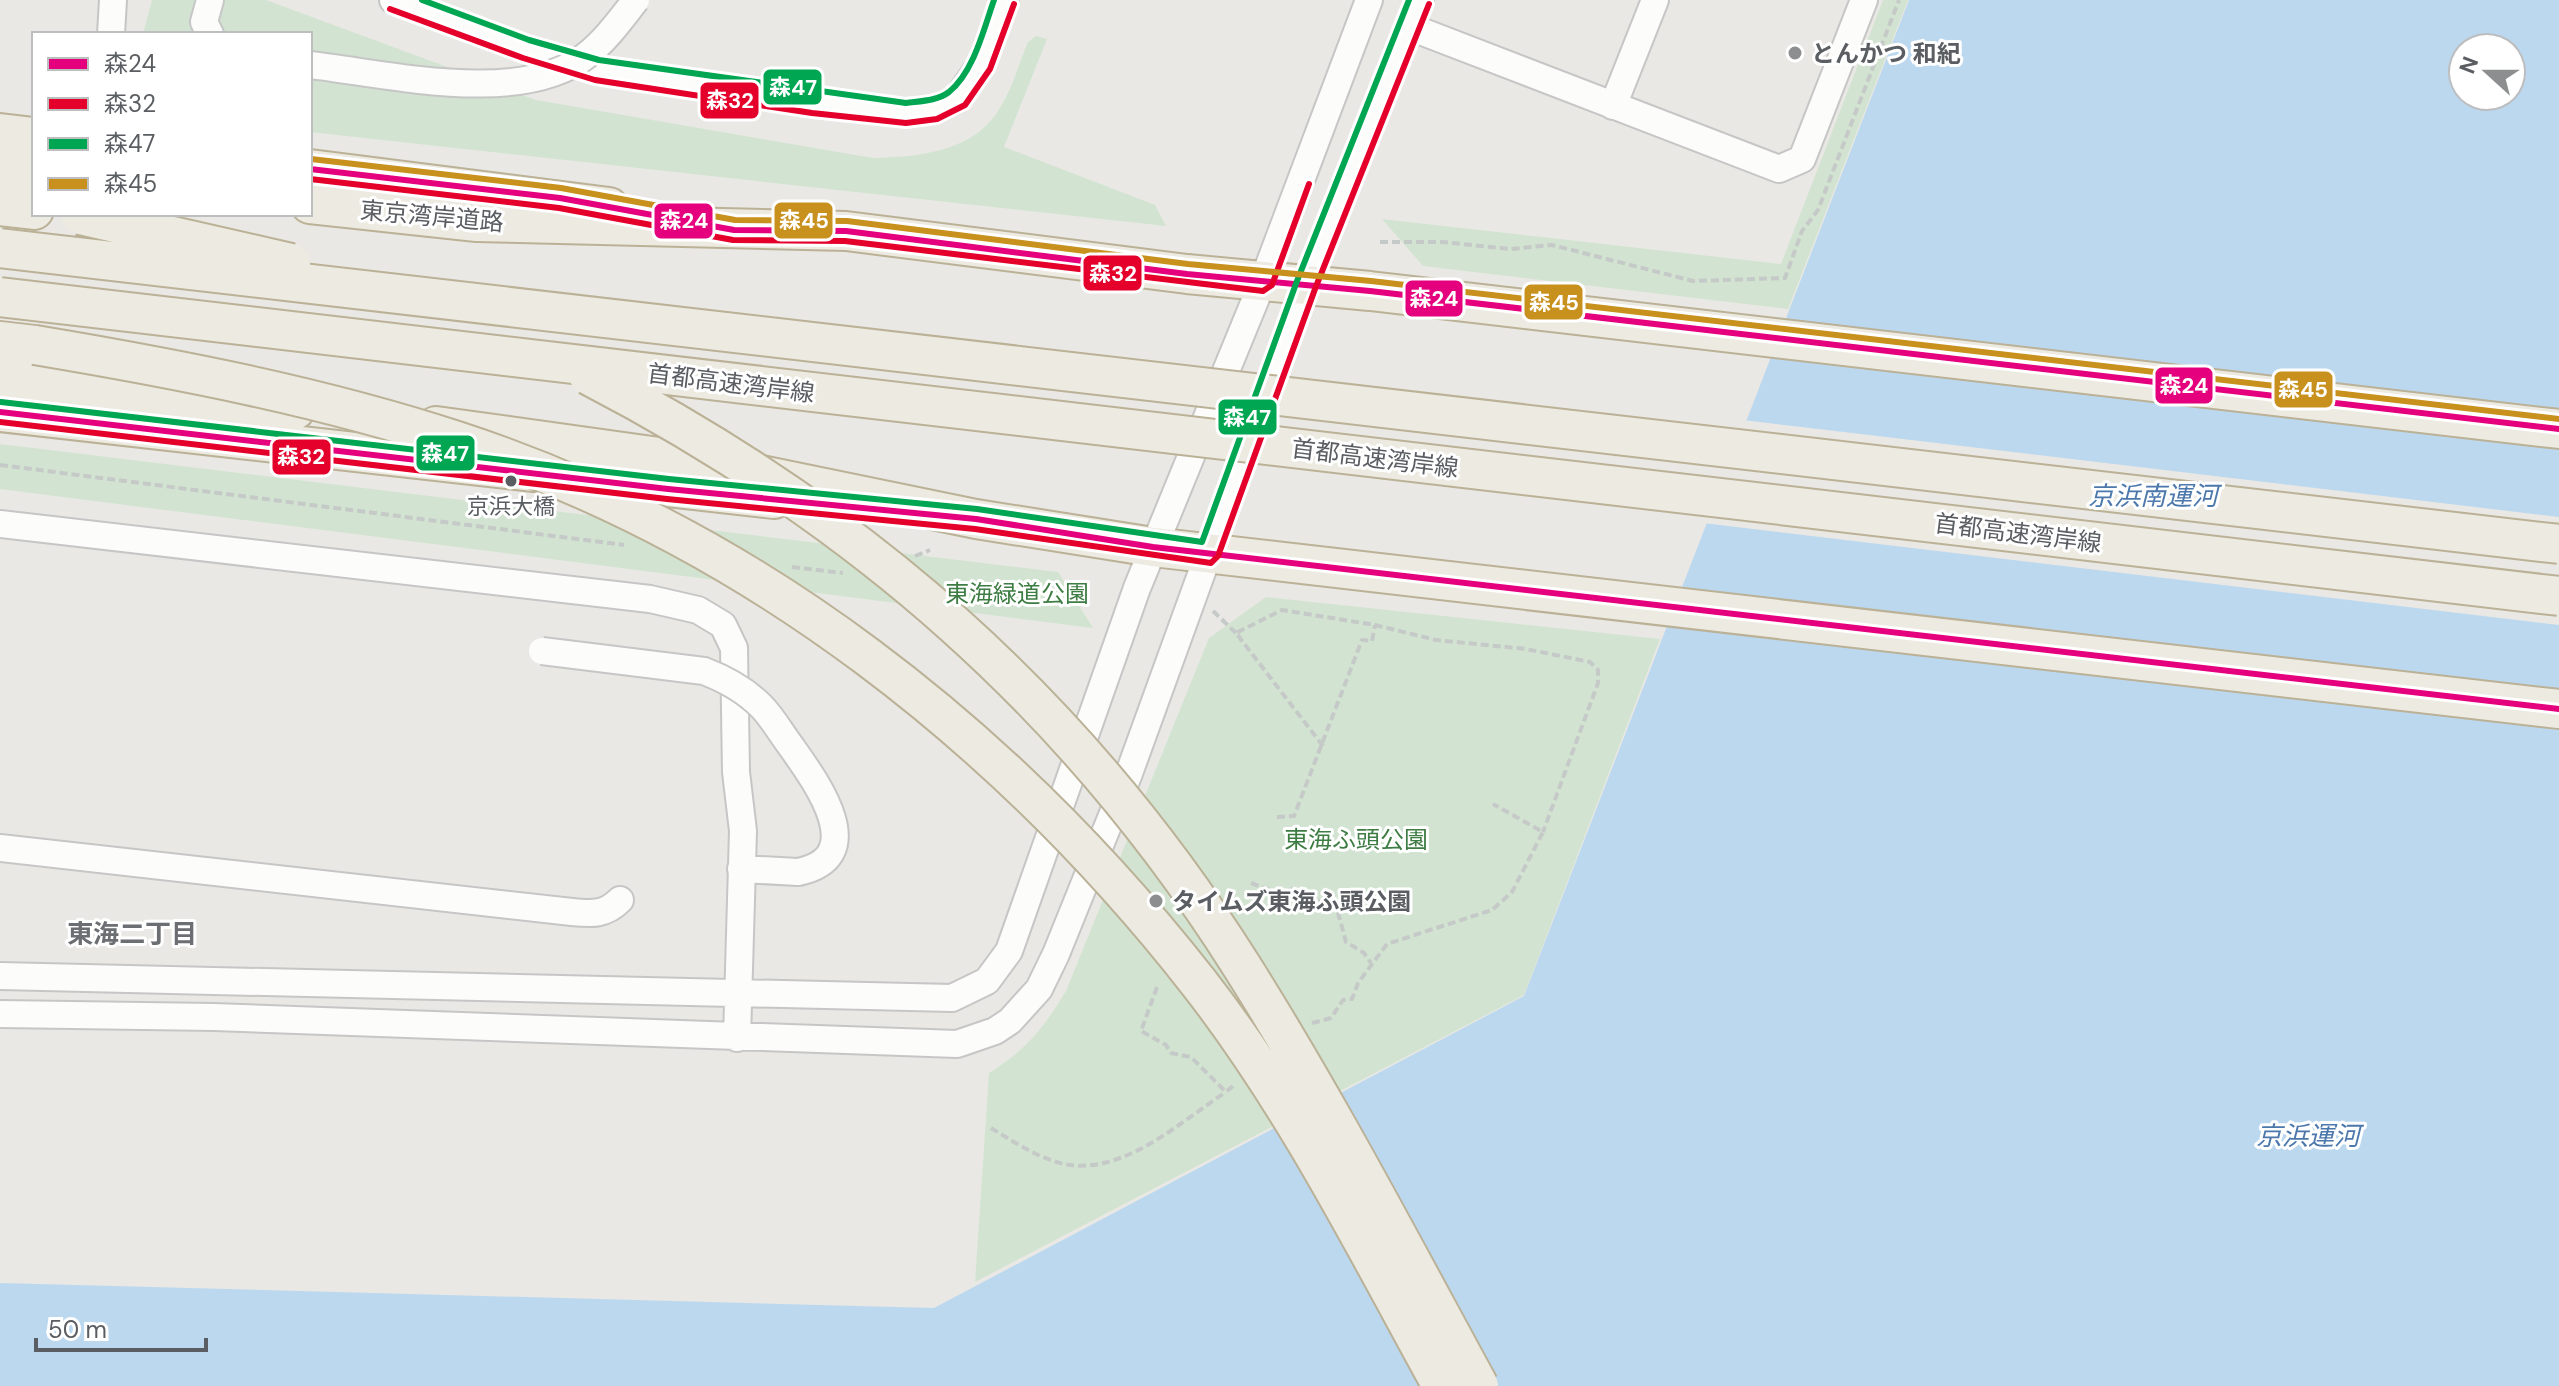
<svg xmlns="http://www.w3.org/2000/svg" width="2559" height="1386" viewBox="0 0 2559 1386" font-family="'DM Sans','Noto Sans JP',sans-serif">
<rect width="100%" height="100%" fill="#e9e8e4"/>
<!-- green -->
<path fill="#d2e4d1" d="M152,0H266L536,100L873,158C918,157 976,152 1001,106C1013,87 1019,63 1028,42L1036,36L1047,39L1004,147L1155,205L1166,226L310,132V34H143Z
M1883,0H1908L1788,309L1423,266L1382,219L1781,264Z
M0,444L1058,572L1093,628L0,489Z
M1266,597L1660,639L1524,995L975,1282L989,1073C1027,1049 1043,1029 1066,991L1209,638Z"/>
<!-- water -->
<path fill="#bcd8ef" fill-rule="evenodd" d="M1909,0H2559V1386H0V1283L934,1308L1524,996ZM2463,48H2511V96H2463Z"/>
<!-- pier -->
<path fill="#e9e8e4" d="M1743,420L2559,517V625L1703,523Z"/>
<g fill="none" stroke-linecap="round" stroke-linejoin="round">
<defs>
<path id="minor" d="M210,0L204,22L210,34
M393,0L526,49L597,70L814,103L906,113L934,110L957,99L981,64L1005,0
M1410,27L1779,169L1802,159L1864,0
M111,34L113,0
M1613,106L1655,0
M0,524L650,599L698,610L723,625L734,648L736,772L743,831L737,1038
M0,848L572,912C592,914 605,915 620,900
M741,869L798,872
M0,976L952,998L987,981L1009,951L1137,588L1263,281L1369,0
M0,1014L214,1017L957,1044L995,1031L1010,1021L1039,989L1056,954L1128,776L1306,285L1420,0"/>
<path id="highway" d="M0,133L34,137
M0,168L34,172
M310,169L609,207
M310,204L477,222L846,231L1187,274L1370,291L2559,429
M0,206L34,210
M0,341L35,345
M0,377L295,410
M0,412L774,499
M436,426L702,463L976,519L1153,547L2559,709"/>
</defs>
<!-- minor casing -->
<use href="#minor" stroke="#c6c6c6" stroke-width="30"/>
<!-- highway casing -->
<use href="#highway" stroke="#bbb196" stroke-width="42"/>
<!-- path -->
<path stroke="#c5c9c7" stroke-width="4" stroke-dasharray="8 4" stroke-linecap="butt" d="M1380,242H1442L1511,249L1552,245L1693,281L1785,278L1802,231L1818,210L1899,0
M0,465L624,545
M915,556L930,550
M792,567L843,573
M1213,611L1236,633
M1323,746L1236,633L1282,610L1375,625L1436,640L1526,649L1590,662L1598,670V683L1543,832
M1277,817L1294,816L1362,640L1372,641L1375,625
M1251,883L1278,893L1294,889L1337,909L1346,942L1364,953L1371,963
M1157,987L1141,1031L1166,1045L1171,1053L1191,1057L1226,1092L1235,1084
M1312,1023L1331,1018L1343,1000L1352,999L1358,983L1387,944L1492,910L1512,892L1543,832L1493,804
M991,1128C1014,1142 1038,1158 1064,1164C1123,1176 1180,1122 1226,1092"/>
<!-- minor -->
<use href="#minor" stroke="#fcfcfb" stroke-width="26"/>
<!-- highway -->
<use href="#highway" stroke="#eceae1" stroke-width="38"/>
<defs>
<path id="minor-bridge" d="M310,65C389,74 521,107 587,55C606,40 621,19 636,0
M542,651L704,671C725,679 745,690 761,706C772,717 781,733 790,745C814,779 873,857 798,872"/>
<path id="highway-bridge" d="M80,215L291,263
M0,248L2559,544
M0,297L2559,596
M35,345C178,369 319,396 457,441C754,538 1008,739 1199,983C1295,1106 1367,1250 1442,1386
M588,375C860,516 1076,704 1241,965C1327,1101 1402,1245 1479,1386"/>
</defs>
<!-- minor-bridge casing -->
<use href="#minor-bridge" stroke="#c6c6c6" stroke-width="30" stroke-linecap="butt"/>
<!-- highway-bridge casing -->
<use href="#highway-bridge" stroke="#bbb196" stroke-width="42" stroke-linecap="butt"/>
<!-- minor-bridge -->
<use href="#minor-bridge" stroke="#fcfcfb" stroke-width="26"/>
<!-- highway-bridge -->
<use href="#highway-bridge" stroke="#eceae1" stroke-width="38"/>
<defs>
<path id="bus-1" d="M310,169L560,198L734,230L846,231L1187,274L1370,291L2559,429
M0,412L668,489L976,519L1153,547L2559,709"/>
<path id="bus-2" d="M390,9L523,58L595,80L812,113L906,123L937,119L965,105L990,69L1014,4
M310,179L559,208L733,240L845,241L1263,291L1272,285L1309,184
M0,422L667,499L975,529L1211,563L1218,556L1315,289L1429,4"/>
<path id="bus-3" d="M422,0L529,40L599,60L906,103C921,101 937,101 949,92C974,72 984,28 994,0
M1,402L669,479L977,509L1202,542L1297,281L1409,0"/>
<path id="bus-4" d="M311,159L561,188L735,220L847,221L1188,264L1371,281L2559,419"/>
</defs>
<!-- bus-1 casing -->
<use href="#bus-1" stroke="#fff" stroke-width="12"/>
<!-- bus-2 casing -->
<use href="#bus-2" stroke="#fff" stroke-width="12"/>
<!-- bus-3 casing -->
<use href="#bus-3" stroke="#fff" stroke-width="12"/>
<!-- bus-4 casing -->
<use href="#bus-4" stroke="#fff" stroke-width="12"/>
<!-- bus-1 -->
<use href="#bus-1" stroke="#e5007d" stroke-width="6"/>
<!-- bus-2 -->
<use href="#bus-2" stroke="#e4002b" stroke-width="6"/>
<!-- bus-3 -->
<use href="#bus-3" stroke="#00a651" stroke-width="6"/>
<!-- bus-4 -->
<use href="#bus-4" stroke="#c8901d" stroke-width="6"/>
</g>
<!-- markers -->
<g fill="#8c8e8f" stroke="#fff" stroke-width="3">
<circle cx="1795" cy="53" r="8"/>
<circle cx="1156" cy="901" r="8"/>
</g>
<circle fill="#5a5d61" stroke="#fff" stroke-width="3" cx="511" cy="481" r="7"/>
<g text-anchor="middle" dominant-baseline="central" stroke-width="6" stroke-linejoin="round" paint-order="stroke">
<!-- bus labels -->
<g font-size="22" fill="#5a5d61" stroke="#fff">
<text x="511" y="506">京浜大橋</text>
</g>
<!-- poi labels -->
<g font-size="24" font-weight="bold" fill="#5a5d61" stroke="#fff" text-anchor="start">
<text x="1811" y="53">とんかつ 和紀</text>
<text x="1172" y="901">タイムズ東海ふ頭公園</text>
</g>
<!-- street labels -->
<g font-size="24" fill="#5a5d61" stroke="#fff">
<text transform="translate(432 216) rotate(5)">東京湾岸道路</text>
<text transform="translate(731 383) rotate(7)">首都高速湾岸線</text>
<text transform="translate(1375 458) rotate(7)">首都高速湾岸線</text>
<text transform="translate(2018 533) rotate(7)">首都高速湾岸線</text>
</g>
<!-- park labels -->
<g font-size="24" fill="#3d7c42" stroke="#fff">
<text x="1017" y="593">東海緑道公園</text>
<text x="1356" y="839">東海ふ頭公園</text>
</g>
<!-- water labels -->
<g font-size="26" font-style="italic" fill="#4c78ac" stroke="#fff">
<text x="2153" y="496">京浜南運河</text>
<text x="2308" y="1136">京浜運河</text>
</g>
<!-- neighbourhood labels -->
<g font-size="26" font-weight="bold" fill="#6b6e72" stroke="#fff">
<text x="132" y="934">東海二丁目</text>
</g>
</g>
<g stroke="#fff" stroke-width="3">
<rect x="762" y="68" width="61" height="38" rx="8" fill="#00a651"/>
<rect x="699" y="81" width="61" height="39" rx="8" fill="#e4002b"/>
<rect x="773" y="201" width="61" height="39" rx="8" fill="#c8901d"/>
<rect x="653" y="202" width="61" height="38" rx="8" fill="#e5007d"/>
<rect x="1082" y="254" width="61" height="38" rx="8" fill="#e4002b"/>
<rect x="1404" y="279" width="60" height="39" rx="8" fill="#e5007d"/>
<rect x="1523" y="283" width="61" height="38" rx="8" fill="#c8901d"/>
<rect x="2154" y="366" width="60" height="39" rx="8" fill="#e5007d"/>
<rect x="2273" y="370" width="61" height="39" rx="8" fill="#c8901d"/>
<rect x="1217" y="398" width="61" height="38" rx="8" fill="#00a651"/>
<rect x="415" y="434" width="61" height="38" rx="8" fill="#00a651"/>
<rect x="271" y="438" width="61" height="38" rx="8" fill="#e4002b"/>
</g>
<g font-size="22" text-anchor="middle" font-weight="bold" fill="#fff">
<text x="793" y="95">森47</text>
<text x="730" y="108">森32</text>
<text x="804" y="228">森45</text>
<text x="684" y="228">森24</text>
<text x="1113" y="281">森32</text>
<text x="1434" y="306">森24</text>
<text x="1554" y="310">森45</text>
<text x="2184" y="393">森24</text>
<text x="2303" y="397">森45</text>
<text x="1247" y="425">森47</text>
<text x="445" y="461">森47</text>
<text x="301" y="464">森32</text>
</g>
<!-- legend -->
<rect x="32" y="32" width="280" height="184" fill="#ffffff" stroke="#bdbec0" stroke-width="2"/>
<rect x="48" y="58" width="40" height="12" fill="#e5007d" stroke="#bdbec0" stroke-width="2"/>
<text x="104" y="72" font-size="24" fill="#5a5d61">森24</text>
<rect x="48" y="98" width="40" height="12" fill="#e4002b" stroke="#bdbec0" stroke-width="2"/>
<text x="104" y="112" font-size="24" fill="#5a5d61">森32</text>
<rect x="48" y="138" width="40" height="12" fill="#00a651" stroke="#bdbec0" stroke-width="2"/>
<text x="104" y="152" font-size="24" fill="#5a5d61">森47</text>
<rect x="48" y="178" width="40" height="12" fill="#c8901d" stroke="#bdbec0" stroke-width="2"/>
<text x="104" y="192" font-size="24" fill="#5a5d61">森45</text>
<!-- north arrow -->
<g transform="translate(2487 72) rotate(291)"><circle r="38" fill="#ffffff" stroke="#bdbec0" stroke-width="2"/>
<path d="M0-6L14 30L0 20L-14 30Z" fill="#8c8e8f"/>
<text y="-12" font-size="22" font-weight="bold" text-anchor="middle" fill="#5a5d61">N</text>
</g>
<!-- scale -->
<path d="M36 1338v12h170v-12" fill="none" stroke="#5a5d61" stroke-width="4"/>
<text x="48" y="1338" font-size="24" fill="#5a5d61" stroke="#ffffff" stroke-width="6" paint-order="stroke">50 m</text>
</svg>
